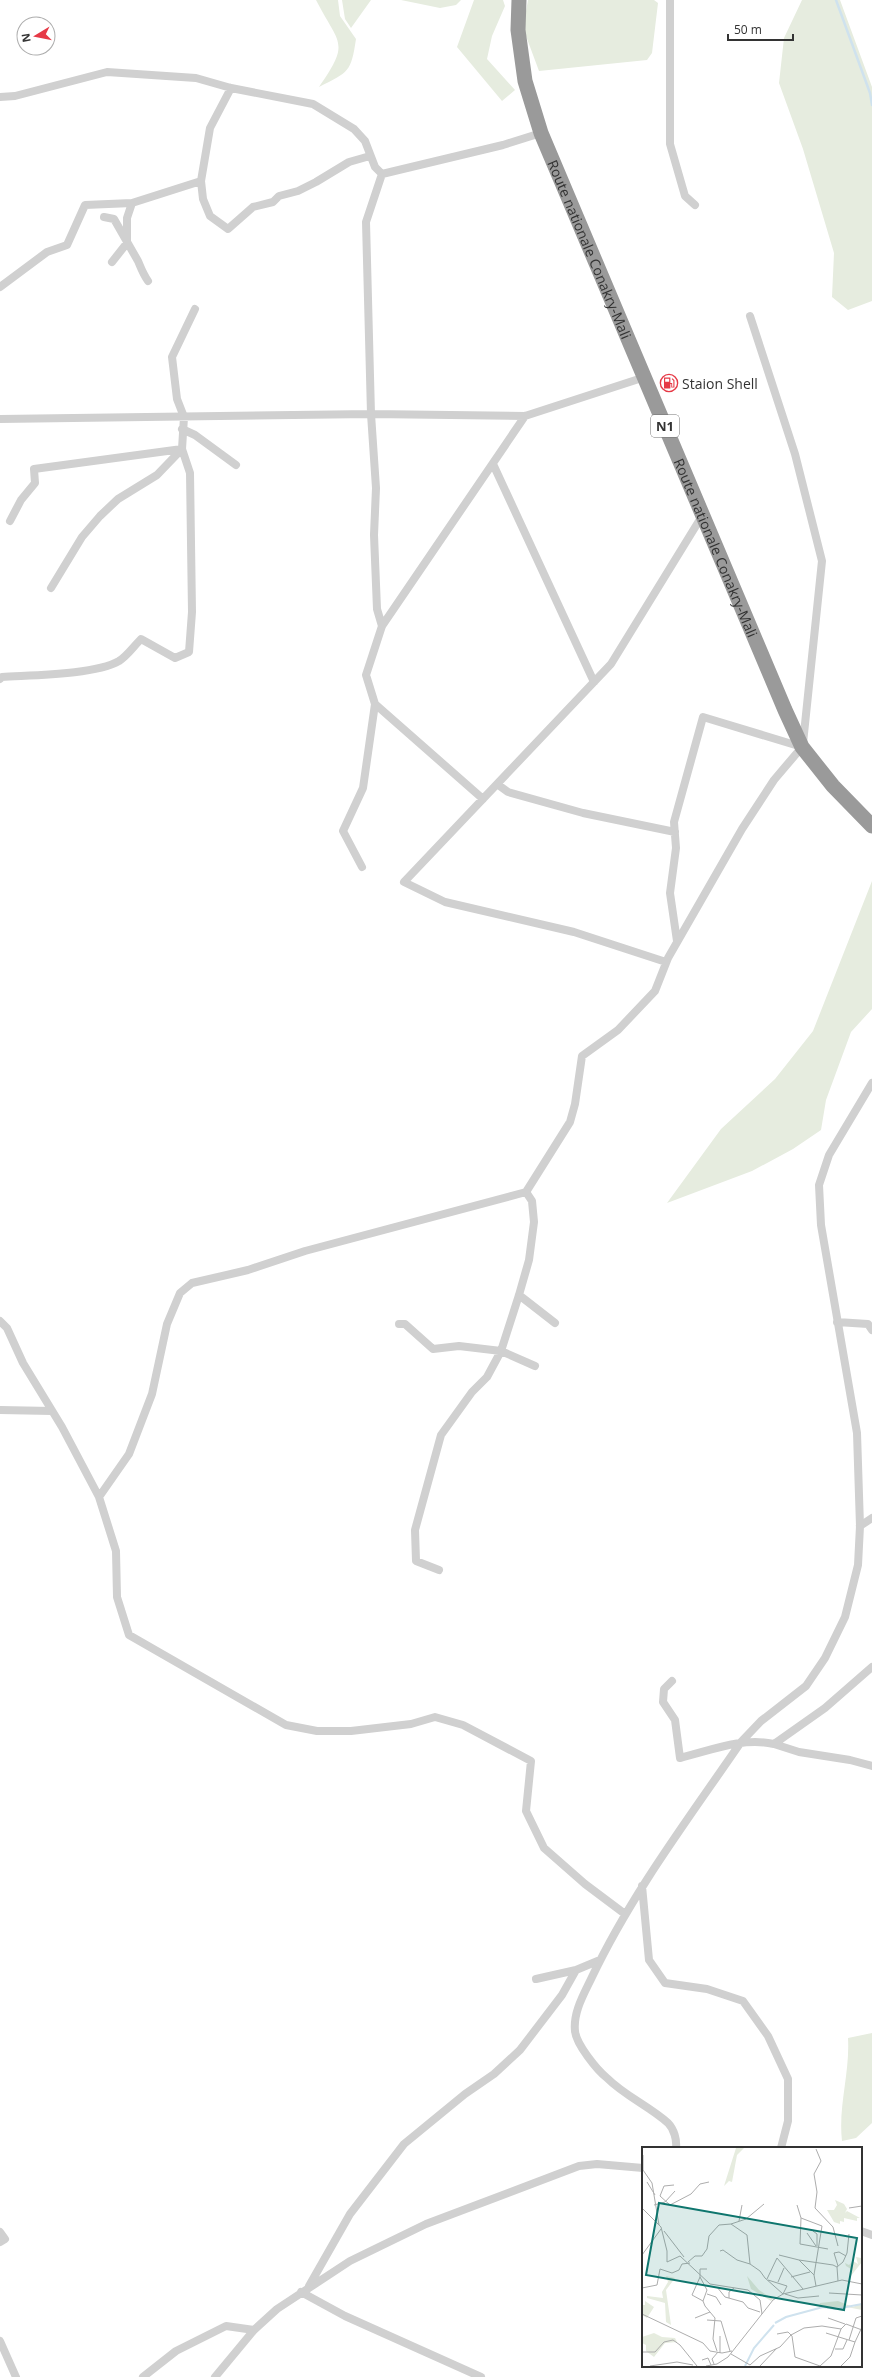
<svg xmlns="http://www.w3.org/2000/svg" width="872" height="2377" viewBox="0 0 872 2377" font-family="'Open Sans',sans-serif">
<rect width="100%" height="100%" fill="#fff"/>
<!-- green -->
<path fill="#e6ecdf" d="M316,0H338L340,16L356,39C351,72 349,72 319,87C351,41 339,45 316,0Z
M342,0H371L351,28L345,19Z
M401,0H461L456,5L440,8Z
M474,0H503L505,6L492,36L487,59L515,90L502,101L457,47Z
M528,0H654L658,3L652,53L647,60L539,71L523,28Z
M802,0H840L872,87V301L848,310L832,297L834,253L803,149L779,83L784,38Z
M872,881V1009L851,1032L826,1100L821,1130L793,1149L752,1171L667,1203L721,1129L775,1079L813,1031Z
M872,2033V2123L856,2138L842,2141C838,2106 850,2074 848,2038Z"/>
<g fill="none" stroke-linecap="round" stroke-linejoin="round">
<!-- stream -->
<path stroke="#cfe2ee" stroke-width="2.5" d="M836,0L870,93L872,105"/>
<!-- street -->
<path stroke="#d0d0d0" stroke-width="8" d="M670,0V144L685,196L695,205
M231,88L210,128L201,181L203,199L210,216L228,229L253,207L273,202L279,196L298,191L316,182L349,162L370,156
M0,97L15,96L107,72L196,78L231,88L313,104L354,129L365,141L375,167L382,174
M104,217L114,219C122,233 130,247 138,261C141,268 143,274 148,281
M112,262L127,243V218L132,203L201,181
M0,287L47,252L67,245L85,205L132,203
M750,316L795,454L822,561L803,743
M0,419L371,414L525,416L645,377
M182,429L195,435L236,465
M493,464L594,682
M10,521L21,500L35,483L34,469L182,449
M51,588L82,537L100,516L118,499L157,475L182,449
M382,626L377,609L374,535L376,488L371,414L366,222L382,174L503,145L541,133
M0,679L2,677C33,675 94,675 119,661C127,656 134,646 141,639L175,658L189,652L192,612L190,473L182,449L184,417L177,399L172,357L195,309
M375,704L483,799
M497,784L508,792L583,813L675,832
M362,867L343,831L363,788L375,704L366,675L382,626L525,416
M666,962L574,932L445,902L404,882L611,664L702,516
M519,1295L555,1323
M0,1321L7,1328L23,1363L62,1427L99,1497L129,1454L152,1394L167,1324L180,1293L192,1283L248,1270L305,1251L526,1192L570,1122L575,1104L582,1056L618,1030L655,991L668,958L742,829L774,780L802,747L703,717L674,822L676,848L670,893L677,941
M837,1322L868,1324L872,1330
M399,1324H405L433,1349L459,1346L501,1351L535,1366
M0,1410L52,1411
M99,1497L116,1551L117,1597L129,1635L286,1725L317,1731H351L411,1724L435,1717L463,1725L531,1761L526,1811L544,1848L585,1884L625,1914
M860,1526L872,1518
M439,1570L416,1561L415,1530L441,1435L472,1392L487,1377L501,1351L519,1295L529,1260L534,1222L532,1201L526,1192
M672,1681L664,1689L663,1702L675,1720L680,1758C712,1750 742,1737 774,1744L825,1708L872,1667
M774,1744L799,1752L850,1760L872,1766
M642,1886L649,1960L665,1983L707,1989L743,2001L768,2036L788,2079V2121L781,2148
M536,1979L576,1970
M676,2148C677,2140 674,2129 668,2123C649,2106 625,2096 607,2078C597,2070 576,2044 575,2031C573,2012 584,1994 592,1977C632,1893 689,1818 741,1742L761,1721L806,1686L825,1658L845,1617L858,1565L860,1526L857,1433L821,1225L819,1185L829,1155L872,1083
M861,2231L872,2235
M0,2232L5,2239L0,2242
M309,2286L350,2214L404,2144L465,2094L494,2074L520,2050L562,1995L576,1970L600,1960
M301,2292L345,2316L481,2377
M0,2341L16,2377
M143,2377L176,2351L226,2326L254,2330
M215,2377L254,2330L277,2309L350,2261L426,2224L579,2166L597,2164L643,2168"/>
<!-- highway -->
<path stroke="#9a9a9a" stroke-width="15" id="s1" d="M519,0L518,30L525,81L541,133L785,710L802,747L833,786L872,826"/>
</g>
<!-- icons -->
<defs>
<symbol id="fuel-ring" viewBox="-11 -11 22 22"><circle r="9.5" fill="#fff" stroke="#e63946" stroke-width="1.5"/><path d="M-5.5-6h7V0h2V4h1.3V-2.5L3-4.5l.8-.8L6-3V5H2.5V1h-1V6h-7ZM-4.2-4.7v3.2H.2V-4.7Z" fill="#e63946"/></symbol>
</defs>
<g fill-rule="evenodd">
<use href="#fuel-ring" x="659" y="373" width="20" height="20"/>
</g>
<g text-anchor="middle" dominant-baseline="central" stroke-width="4" stroke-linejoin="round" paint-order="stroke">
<!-- shield labels -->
<rect fill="#fff" stroke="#707070" stroke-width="1" x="651" y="415" width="28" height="22" rx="3"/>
<g font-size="13" font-weight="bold" fill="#333">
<text x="665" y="426">N1</text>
</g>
<!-- street labels -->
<g font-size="14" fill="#333" stroke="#fff">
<text stroke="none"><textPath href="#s1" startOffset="262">Route nationale Conakry-Mali</textPath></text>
<text stroke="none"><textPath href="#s1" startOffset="586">Route nationale Conakry-Mali</textPath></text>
</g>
<!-- poi labels -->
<g font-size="14" fill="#333" stroke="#fff" text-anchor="start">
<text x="682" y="383">Staion Shell</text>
</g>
</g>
<!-- overview -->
<g transform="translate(642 2147)">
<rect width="220" height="220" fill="#fff"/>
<path d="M94,1H102L95,8L90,35L87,34L82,39ZM193,53L202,57L205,62L203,66L205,64L218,71H215V74L202,71V75L198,74V77L192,75L185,63H192L195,58ZM220,108V115L208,130L209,122L204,119L203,116L207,118L211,114L216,117L219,114L216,117L214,110L219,111ZM24,129L33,131L24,143L29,178L24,175L23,156L5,151V149L21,151L20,145L26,135ZM105,129L117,143L131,152L129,154L109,142ZM3,154L12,160L5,171L0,168V158H3ZM196,154L211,160L220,156V163L205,160L177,161L178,156ZM12,186L20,190L33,191L35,195L23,196L12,210L4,204V198L0,196V190Z" fill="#e6ecdf"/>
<path fill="none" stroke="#cfe2ee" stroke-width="2" d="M133,176L144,170L181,160L194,162L220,157M103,219L112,201L132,178"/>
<path fill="none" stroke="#adadad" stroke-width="1" d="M174,2L179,14L172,27L175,45L173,61L191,80L196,99M1,8V23L10,36L17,78M5,35L13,48M32,38L22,39L18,49L28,58L49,47L58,37L67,35M122,57L104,72L89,77L105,88L108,117L118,124L123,131L141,147L145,139L126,133M12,58L23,55L33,44M155,58L159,71L158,97L186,102M0,61L19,80L25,104V115L38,109L68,137L106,143L118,153L120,167M207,61L220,59M159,71L180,79L172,128L174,139M97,74L100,58M22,84L42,110M171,84L175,87V99M165,86L174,99M78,104L81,103L95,113L108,117M0,108L19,82M137,108L157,113L172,128M157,113L191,118L195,120L196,134M46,115L53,109H60L65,102L67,89L77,78L89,77M196,119L192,106L197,105L204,109M195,120L201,115L205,106L207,87M65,122H58V130L65,143L61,154L63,159L73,171L71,192L75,204M58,130L50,148L61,154M149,130L168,125M125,132L135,111L161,142M136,135L142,121M75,140L83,150L101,155L106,161L118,165M0,141L15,138L18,122L30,126L37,123L40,117L48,116M187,146L220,148M65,147L74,150L79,158M143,147L156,151L177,149M87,151V145L92,141M0,167L61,196L68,204L80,206L90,204M53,171L68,165M186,171L203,177M65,173L79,174L88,204M184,186L213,195L220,180M135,187L146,185L150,189L153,210L178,219M78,189V206M207,193L214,171L220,169M193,202H201L205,193M0,205H13L22,195L31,193L38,198L55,219M89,207L108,218L118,209L138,200L149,188L162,181L180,179L199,182L204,177L220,183M60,213L66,211L69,218M72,217L70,212L76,205M8,219L35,215L51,218M64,219L75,217L86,210L131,153L141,147L200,133L220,137M118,219L135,201M178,219L189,209L199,182M199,219L208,210L213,195"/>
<path fill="#0f766e" fill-opacity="0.15" stroke="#0f766e" stroke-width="2" d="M17,56L215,91L202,163L4,128Z"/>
<rect width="220" height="220" fill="none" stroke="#333" stroke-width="2"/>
</g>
<!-- north arrow -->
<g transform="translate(36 36) rotate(260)"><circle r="19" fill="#ffffff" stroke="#adadad"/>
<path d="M0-3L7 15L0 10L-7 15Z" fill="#e63946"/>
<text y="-6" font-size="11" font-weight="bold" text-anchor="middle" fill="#333333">N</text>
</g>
<!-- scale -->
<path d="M728 34v6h65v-6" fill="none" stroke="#333333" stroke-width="2"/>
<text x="734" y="34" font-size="12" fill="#333333" stroke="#ffffff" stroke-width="3" paint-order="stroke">50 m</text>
</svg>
